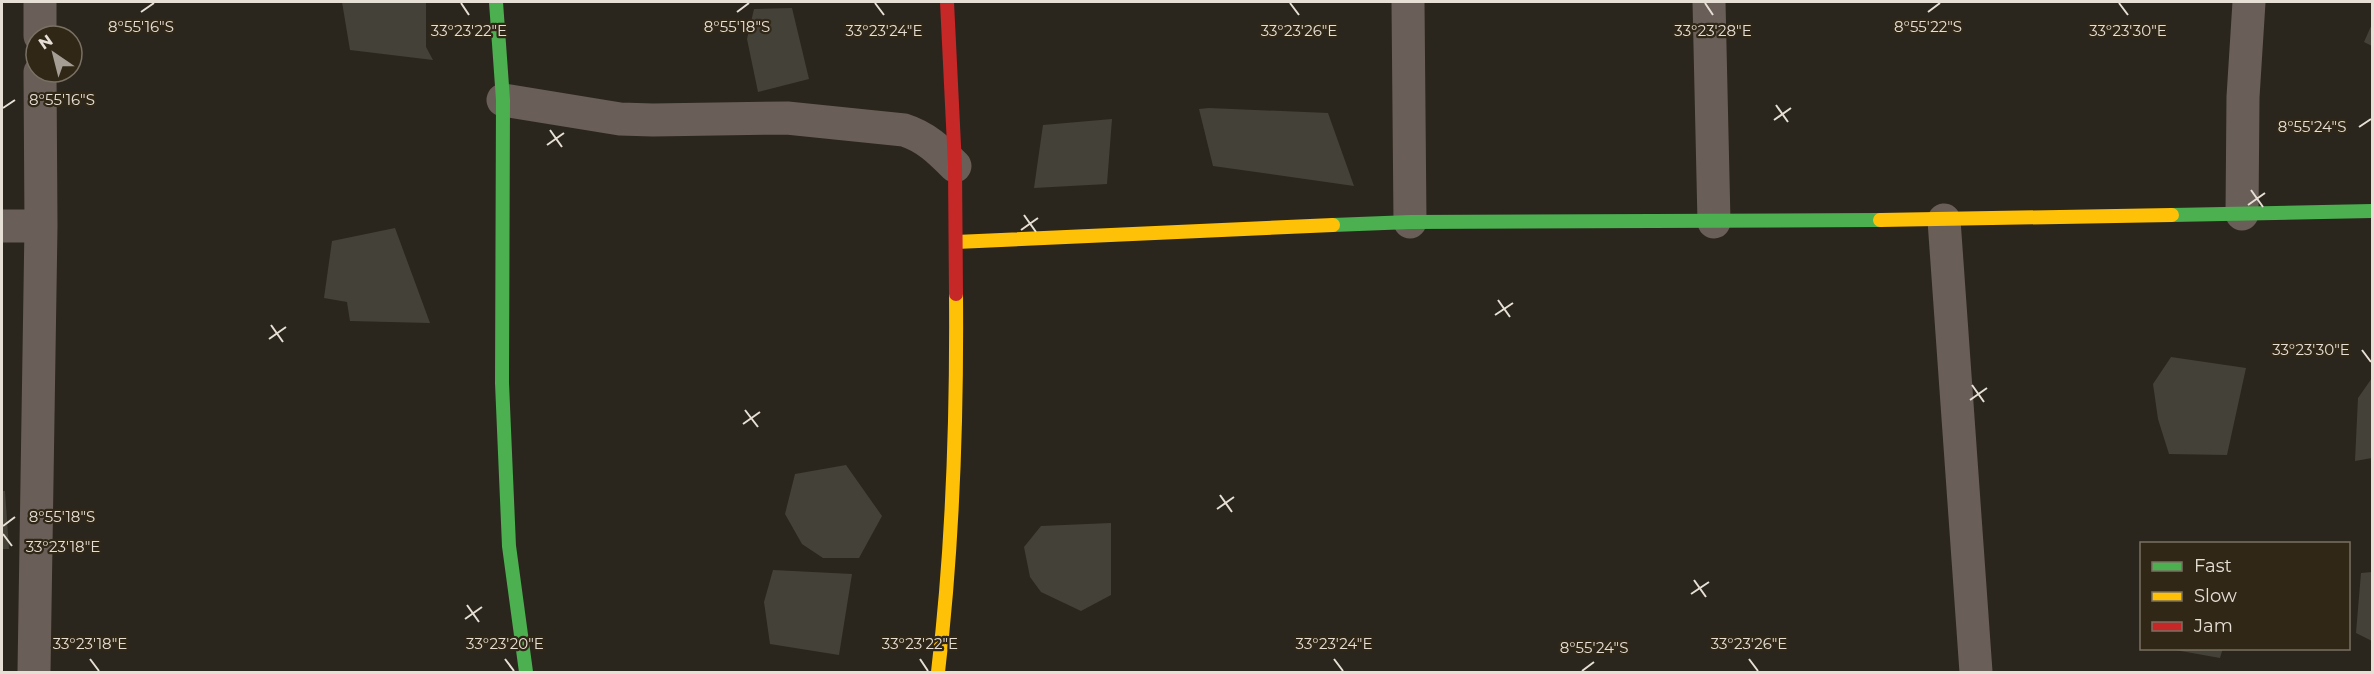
<svg xmlns="http://www.w3.org/2000/svg" width="2374" height="674" viewBox="0 0 2374 674" font-family="Montserrat,sans-serif">
<rect width="100%" height="100%" fill="#2b261d"/>
<!-- building -->
<path fill="#444138" d="M342,2H426V47L433,60L350,50Z
M792,8L809,79L758,92L747,39L754,9Z
M2372,24V46L2364,42Z
M1209,108L1328,113L1354,186L1213,166L1199,109Z
M1112,119L1107,184L1034,188L1043,125Z
M395,228L430,323L350,321L347,302L324,298L332,241Z
M2171,357L2246,368L2227,455L2169,454L2158,419L2153,384Z
M2372,378V458L2355,461L2358,398Z
M846,465L882,516L859,558H823L802,544L785,514L795,474Z
M2,491H5L9,549H2Z
M1111,523V595L1081,611L1041,592L1030,577L1024,547L1041,526Z
M773,570L852,574L839,655L770,644L764,602Z
M2372,572V641L2356,633L2361,573Z
M2164,648H2223L2220,658Z"/>
<g fill="none" stroke-linecap="round" stroke-linejoin="round">
<!-- street -->
<path stroke="#695f58" stroke-width="33" d="M40,2V36
M1408,2L1410,222
M1709,2L1714,222
M503,100L620,119L653,120L787,118L904,130C926,137 939,150 955,166
M2242,214L2243,97L2249,2
M1944,220L1976,672
M2,226H41
M34,672L41,226L40,72"/>
<!-- fast -->
<path stroke="#4caf50" stroke-width="14" d="M496,2L503,100L502,383L509,546L526,672
M2172,215L2372,211
M1333,225L1410,222L1880,220"/>
<!-- slow -->
<path stroke="#ffc107" stroke-width="14" d="M1880,220L2172,215
M956,242L1333,225
M938,672C953,546 957,420 956,294"/>
<!-- jam -->
<path stroke="#c62828" stroke-width="14" d="M947,2L955,166L956,294"/>
</g>
<!-- ticks -->
<path fill="none" stroke="#e6dfd5" stroke-width="2" d="M461,3L469,15M875,3L884,15M1290,3L1299,15M1705,3L1713,15M2119,3L2128,15M141,12L154,3M737,12L749,3M1928,12L1940,3M1776,105L1788,122M3,108L15,100M1774,120L1791,108M2359,127L2371,119M550,130L562,147M547,145L564,133M2251,190L2263,207M2248,205L2265,193M1024,215L1036,232M1021,230L1038,218M1498,300L1510,317M1495,315L1513,303M271,325L283,342M269,339L286,327M2362,350L2371,362M1972,385L1984,402M1970,400L1987,388M745,410L758,427M743,424L760,412M1220,495L1232,512M1217,509L1234,497M3,526L15,517M3,534L12,546M1694,580L1706,597M1691,594L1709,582M467,605L479,622M465,619L482,607M90,659L99,671M505,659L514,671M920,659L928,671M1334,659L1343,671M1749,659L1758,671M1582,671L1594,662"/>
<g font-size="15" text-anchor="middle" fill="#e6dfd5" stroke="#312717" stroke-width="4.5" stroke-linejoin="round" paint-order="stroke">
<text x="737" y="32">8°55'18"S</text>
<text x="141" y="32">8°55'16"S</text>
<text x="1928" y="32">8°55'22"S</text>
<text x="884" y="36">33°23'24"E</text>
<text x="469" y="36">33°23'22"E</text>
<text x="1299" y="36">33°23'26"E</text>
<text x="1713" y="36">33°23'28"E</text>
<text x="2128" y="36">33°23'30"E</text>
<text x="62" y="105">8°55'16"S</text>
<text x="2312" y="132">8°55'24"S</text>
<text x="2311" y="355">33°23'30"E</text>
<text x="62" y="522">8°55'18"S</text>
<text x="63" y="552">33°23'18"E</text>
<text x="90" y="649">33°23'18"E</text>
<text x="505" y="649">33°23'20"E</text>
<text x="920" y="649">33°23'22"E</text>
<text x="1334" y="649">33°23'24"E</text>
<text x="1749" y="649">33°23'26"E</text>
<text x="1594" y="653">8°55'24"S</text>
</g>
<!-- border -->
<rect width="2374" height="674" fill="none" stroke="#e6dfd5" stroke-width="6"/>
<!-- legend -->
<rect x="2140" y="542" width="210" height="108" fill="#312717" stroke="#797163" stroke-width="1.5"/>
<rect x="2152" y="562" width="30" height="9" fill="#4caf50" stroke="#797163" stroke-width="1.5"/>
<text x="2194" y="572" font-size="18" fill="#e6dfd5">Fast</text>
<rect x="2152" y="592" width="30" height="9" fill="#ffc107" stroke="#797163" stroke-width="1.5"/>
<text x="2194" y="602" font-size="18" fill="#e6dfd5">Slow</text>
<rect x="2152" y="622" width="30" height="9" fill="#c62828" stroke="#797163" stroke-width="1.5"/>
<text x="2194" y="632" font-size="18" fill="#e6dfd5">Jam</text>
<!-- north arrow -->
<g transform="translate(54 54) rotate(325)"><circle r="28" fill="#312717" stroke="#797163" stroke-width="1.5"/>
<path d="M0-4.5L10 22L0 15L-10 22Z" fill="#a59e95"/>
<text y="-9" font-size="16" font-weight="bold" text-anchor="middle" fill="#e6dfd5">N</text>
</g>
</svg>
